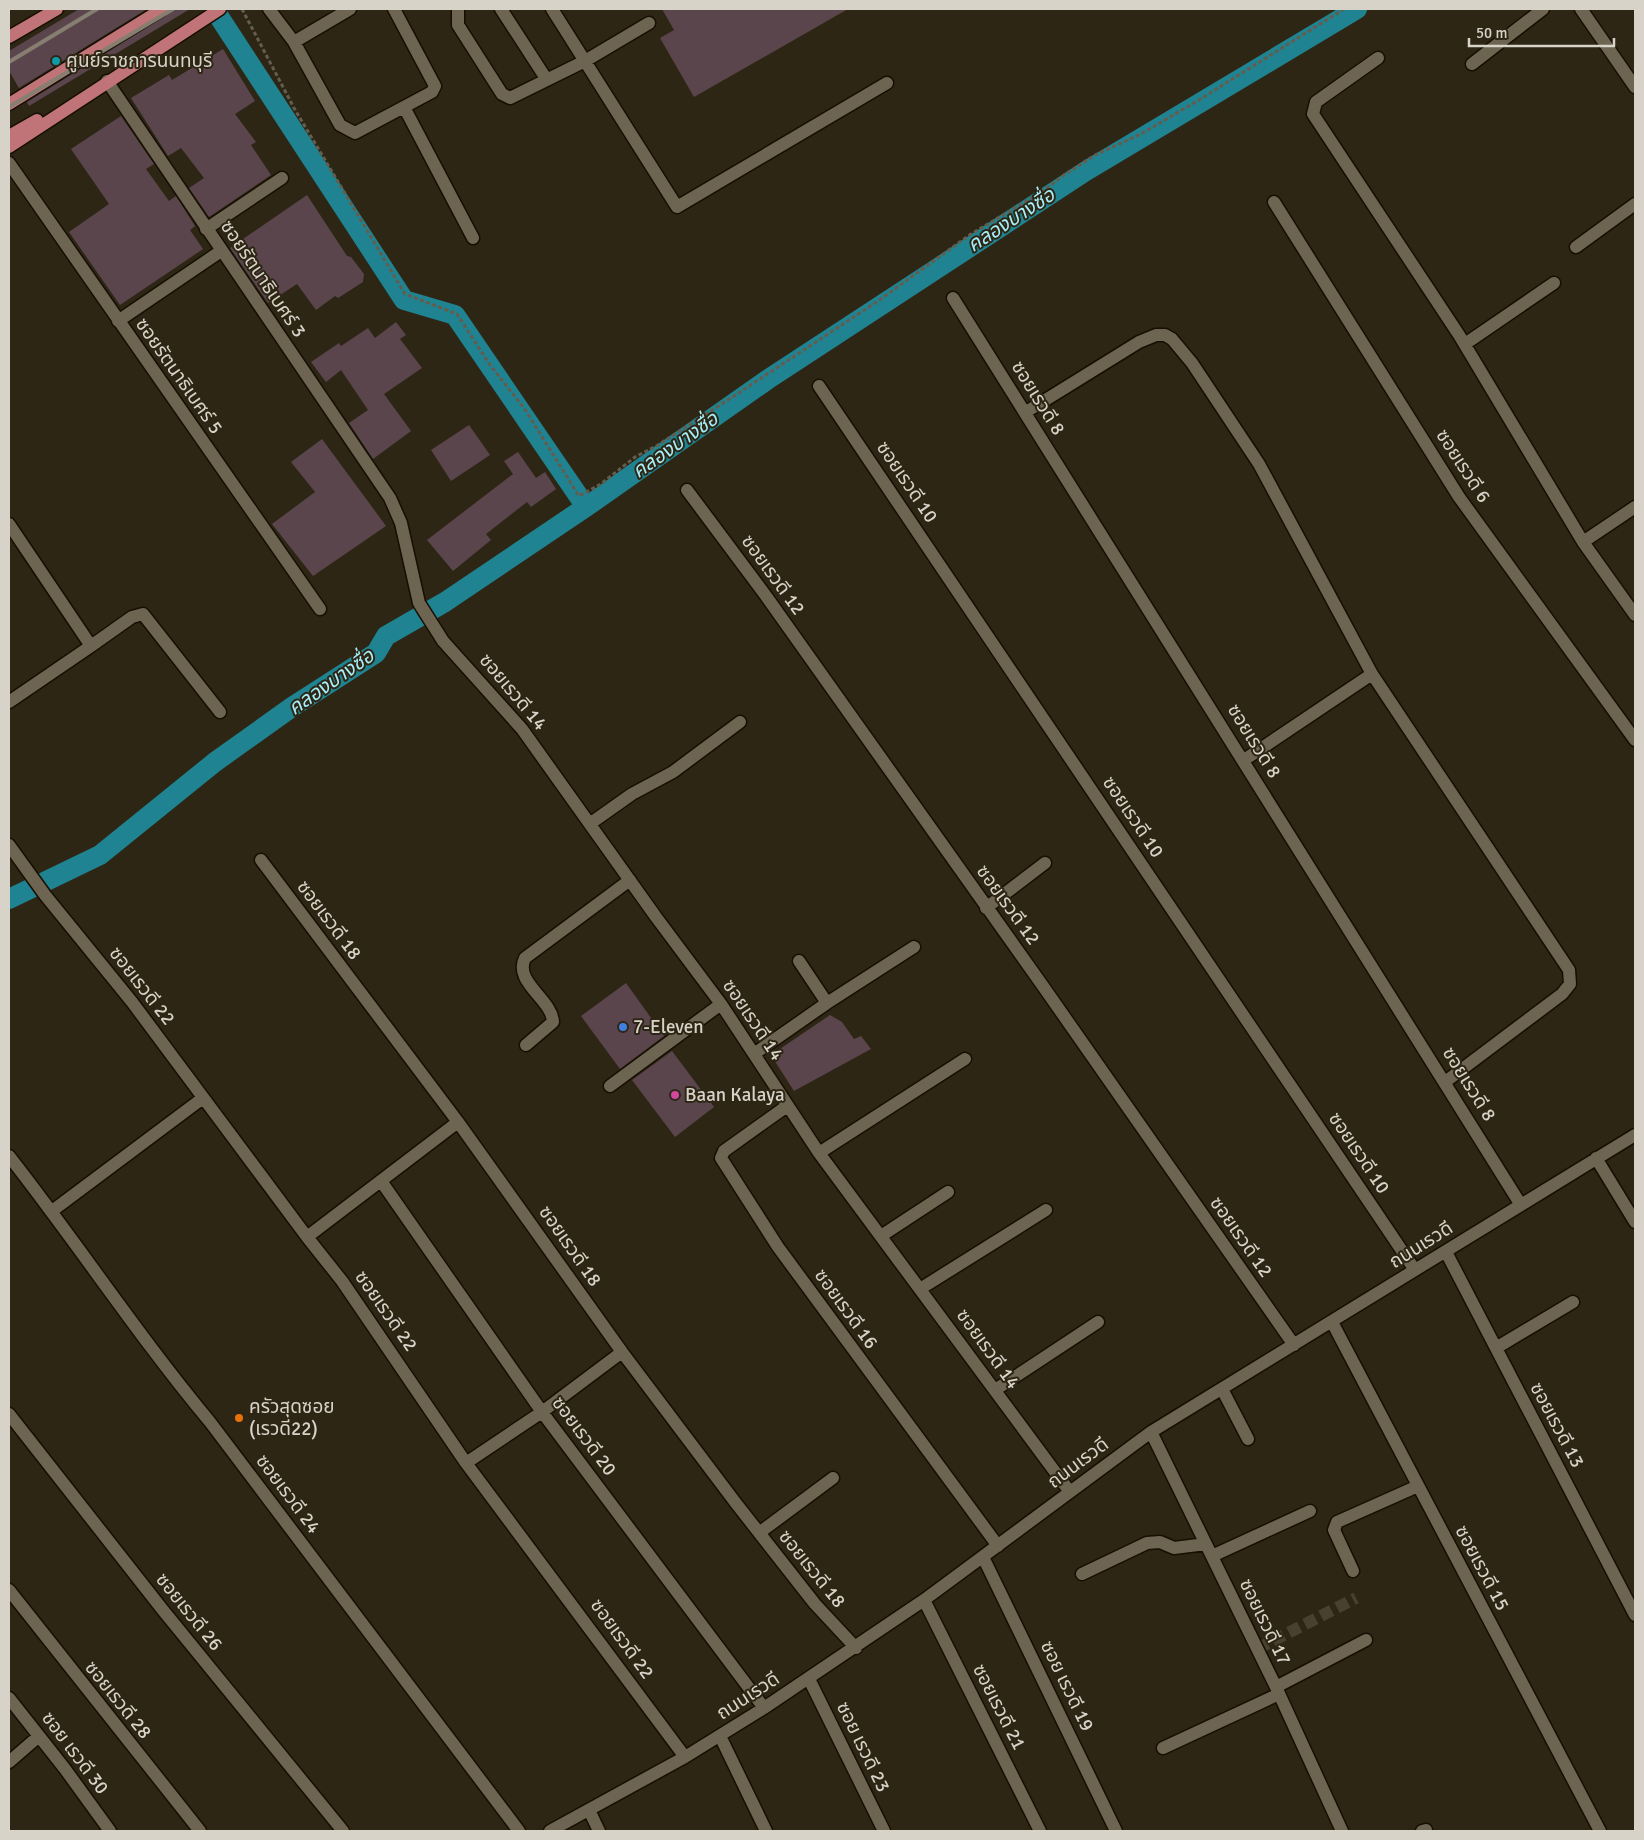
<svg xmlns="http://www.w3.org/2000/svg" width="1644" height="1840" viewBox="0 0 1644 1840" font-family="Signika,'Noto Sans Thai',sans-serif">
<rect width="100%" height="100%" fill="#2e2615"/>
<g fill="none" stroke-linecap="round" stroke-linejoin="round">
<!-- canal -->
<path stroke="#1f8391" stroke-width="20" d="M214,9L404,300L455,315L586,507
M9,899L100,855L215,762L292,707L376,653L386,636L445,602L586,507L767,380L1086,171L1357,9"/>
</g>
<!-- building -->
<path fill="#5a454c" d="M79,9H147L19,88L9,71V51Z
M170,9H190L29,106L27,102L166,16Z
M662,9H848L694,97L660,38L674,30Z
M223,49L255,101L235,114L256,142L251,145L271,175L209,217L189,188L204,178L181,148L168,156L131,98L169,75L172,80Z
M121,116L154,164L146,169L169,201L176,196L195,226L190,230L203,249L120,305L69,232L109,204L71,149Z
M307,195L347,256L351,257L364,274L363,282L338,298L335,296L316,310L297,284L268,303L230,248Z
M396,322L406,335L400,339L422,368L384,394L411,431L373,459L349,423L368,410L341,370L326,382L311,362L339,343L341,346L368,328L375,338Z
M469,425L490,455L451,481L431,450Z
M322,439L386,526L313,576L272,524L315,492L291,462Z
M518,452L536,478L545,472L556,489L531,507L527,502L486,534L491,540L453,571L427,540L513,474L504,461Z
M626,983L664,1036L620,1069L581,1016Z
M830,1015L842,1022L854,1039L861,1036L871,1049L794,1091L771,1055Z
M672,1051L714,1107L675,1137L632,1080Z"/>
<g fill="none" stroke-linecap="round" stroke-linejoin="round">
<!-- minor-tunnel -->
<path stroke="#484030" stroke-width="12" stroke-dasharray="12 6" stroke-linecap="butt" d="M1257,1649L1356,1598"/>
<defs>
<path id="minor" d="M269,9L294,42L340,125L355,133L432,92L435,86L394,9
M458,9V25L502,94L510,98L585,61L649,23
M501,9L547,80
M552,9L677,207L887,83
M1581,9L1635,87
M294,42L350,9
M1378,58L1316,102L1313,114L1459,335L1583,542L1635,615
M1472,64L1543,9
M107,81L390,498L401,523L419,603L443,641L522,729L656,917L721,1004L819,1153L1070,1492
M404,107L473,238
M9,163L320,609
M1274,202L1459,497L1635,740
M206,229L282,178
M1576,247L1635,204
M953,298L1521,1205
M118,321L221,251
M1465,344L1554,283
M819,386L1415,1270
M1026,412L1139,342L1156,335H1165L1172,339L1192,363L1259,464L1372,674L1569,970L1570,984L1562,994L1445,1082
M687,490L766,596L1045,989L1294,1345
M9,524L91,646L9,702
M1583,542L1635,507
M91,646L132,617L143,614L220,712
M1244,760L1372,674
M591,823L632,794L673,772L740,722
M9,845L45,895L132,1002L307,1237L342,1281L466,1463L685,1757
M261,860L458,1122L622,1352L735,1502L815,1604L856,1648
M986,908L1045,863
M799,961L827,1003
M526,1045L553,1022C552,999 513,982 525,958L630,880
M754,1054L827,1003L914,947
M610,1086L721,1004
M787,1106L724,1151L721,1158L778,1247L998,1546
M819,1153L965,1059
M9,1156C78,1244 139,1337 210,1422L519,1831
M1596,1158L1635,1222
M381,1181L542,1412L764,1708
M52,1211L203,1098
M881,1236L948,1192
M307,1237L458,1122
M1446,1252L1635,1615
M920,1289L1046,1210
M1332,1322L1600,1831
M1496,1348L1573,1302
M1222,1389L1248,1439
M995,1390L1098,1322
M9,1414L162,1609L343,1831
M1151,1432L1276,1687L1342,1831
M466,1463L542,1412L622,1352
M759,1533L833,1478
M1212,1556L1310,1511
M983,1557L1116,1831
M1353,1571L1334,1530L1337,1522L1418,1486
M1082,1574L1147,1543L1160,1542L1174,1548L1206,1544
M9,1590L200,1831
M924,1600L1040,1831
M809,1679L884,1831
M1276,1687L1366,1640
M9,1698L65,1769L110,1831
M720,1736L766,1831
M1163,1748L1279,1694
M9,1762L39,1736
M589,1810L599,1831
M550,1831L685,1757L764,1708L924,1600L1151,1432L1635,1135
M1422,1831L1426,1830"/>
<path id="major" d="M9,37L57,9
M9,104L162,9
M9,136L37,120
M9,147L220,9"/>
</defs>
<!-- minor casing -->
<use href="#minor" stroke="#160f02" stroke-width="15"/>
<!-- major casing -->
<use href="#major" stroke="#160f02" stroke-width="15"/>
<!-- path -->
<path stroke="#645d4e" stroke-width="3" stroke-dasharray="4 2.5" stroke-linecap="butt" d="M242,9L294,108L405,294L457,314L490,365L524,408L579,496L601,484L635,457L658,445L734,396L878,301L971,234L1040,193L1064,175L1095,155L1141,134L1199,100L1344,9"/>
<!-- minor -->
<use href="#minor" stroke="#6d6451" stroke-width="12"/>
<!-- major -->
<use href="#major" stroke="#c07477" stroke-width="12"/>
<!-- rail -->
<path stroke="#867f71" stroke-width="4" d="M9,62L97,9
M9,107L173,9"/>
</g>
<!-- markers -->
<circle fill="#0f9aa8" stroke="#2e2615" stroke-width="2" cx="56" cy="61" r="5"/>
<circle fill="#3f7fe0" stroke="#2e2615" stroke-width="2" cx="623" cy="1027" r="5"/>
<circle fill="#d1479c" stroke="#2e2615" stroke-width="2" cx="675" cy="1095" r="5"/>
<circle fill="#e8710a" stroke="#2e2615" stroke-width="2" cx="239" cy="1418" r="5"/>
<g text-anchor="middle" dominant-baseline="central" stroke-width="4" stroke-linejoin="round" paint-order="stroke">
<!-- poi labels -->
<g font-size="19" fill="#d8d3c8" stroke="#2e2615" text-anchor="start">
<text x="66" y="61">ศูนย์ราชการนนทบุรี</text>
<text x="633" y="1027">7-Eleven</text>
<text x="685" y="1095">Baan Kalaya</text>
<text x="249" y="1407">ครัวสุดซอย<tspan x="249" dy="22">(เรวดี22)</tspan></text>
</g>
<!-- street labels -->
<g font-size="19" fill="#d8d3c8" stroke="#2e2615">
<text transform="translate(263 279) rotate(56)">ซอยรัตนาธิเบศร์ 3</text>
<text transform="translate(179 376) rotate(55)">ซอยรัตนาธิเบศร์ 5</text>
<text transform="translate(1038 398) rotate(58)">ซอยเรวดี 8</text>
<text transform="translate(1463 466) rotate(57)">ซอยเรวดี 6</text>
<text transform="translate(907 482) rotate(56)">ซอยเรวดี 10</text>
<text transform="translate(773 575) rotate(54)">ซอยเรวดี 12</text>
<text transform="translate(513 692) rotate(50)">ซอยเรวดี 14</text>
<text transform="translate(1254 741) rotate(58)">ซอยเรวดี 8</text>
<text transform="translate(1133 817) rotate(56)">ซอยเรวดี 10</text>
<text transform="translate(1008 905) rotate(54)">ซอยเรวดี 12</text>
<text transform="translate(329 920) rotate(53)">ซอยเรวดี 18</text>
<text transform="translate(142 986) rotate(52)">ซอยเรวดี 22</text>
<text transform="translate(753 1020) rotate(56)">ซอยเรวดี 14</text>
<text transform="translate(1469 1084) rotate(58)">ซอยเรวดี 8</text>
<text transform="translate(1359 1153) rotate(56)">ซอยเรวดี 10</text>
<text transform="translate(1241 1237) rotate(55)">ซอยเรวดี 12</text>
<text transform="translate(1421 1245) rotate(-32)">ถนนเรวดี</text>
<text transform="translate(570 1246) rotate(55)">ซอยเรวดี 18</text>
<text transform="translate(846 1309) rotate(54)">ซอยเรวดี 16</text>
<text transform="translate(386 1311) rotate(55)">ซอยเรวดี 22</text>
<text transform="translate(988 1349) rotate(54)">ซอยเรวดี 14</text>
<text transform="translate(1557 1425) rotate(62)">ซอยเรวดี 13</text>
<text transform="translate(584 1436) rotate(53)">ซอยเรวดี 20</text>
<text transform="translate(1078 1463) rotate(-37)">ถนนเรวดี</text>
<text transform="translate(288 1494) rotate(53)">ซอยเรวดี 24</text>
<text transform="translate(1482 1568) rotate(62)">ซอยเรวดี 15</text>
<text transform="translate(812 1569) rotate(51)">ซอยเรวดี 18</text>
<text transform="translate(189 1612) rotate(51)">ซอยเรวดี 26</text>
<text transform="translate(1265 1622) rotate(64)">ซอยเรวดี 17</text>
<text transform="translate(622 1639) rotate(54)">ซอยเรวดี 22</text>
<text transform="translate(1067 1686) rotate(64)">ซอย เรวดี 19</text>
<text transform="translate(748 1696) rotate(-33)">ถนนเรวดี</text>
<text transform="translate(118 1700) rotate(51)">ซอยเรวดี 28</text>
<text transform="translate(999 1707) rotate(63)">ซอยเรวดี 21</text>
<text transform="translate(863 1747) rotate(64)">ซอย เรวดี 23</text>
<text transform="translate(75 1753) rotate(53)">ซอย เรวดี 30</text>
</g>
<!-- water labels -->
<g font-size="20" font-style="italic" fill="#a8effa" stroke="#2e2615">
<text transform="translate(1011 220) rotate(-33)">คลองบางซื่อ</text>
<text transform="translate(675 445) rotate(-35)">คลองบางซื่อ</text>
<text transform="translate(331 682) rotate(-35)">คลองบางซื่อ</text>
</g>
</g>
<!-- border -->
<rect width="1644" height="1840" fill="none" stroke="#d8d3c8" stroke-width="20"/>
<!-- scale -->
<path d="M1469 38v8h145v-8" fill="none" stroke="#d8d3c8" stroke-width="2.5"/>
<text x="1476" y="38" font-size="15" fill="#d8d3c8" stroke="#2e2615" stroke-width="4" paint-order="stroke">50 m</text>
</svg>
